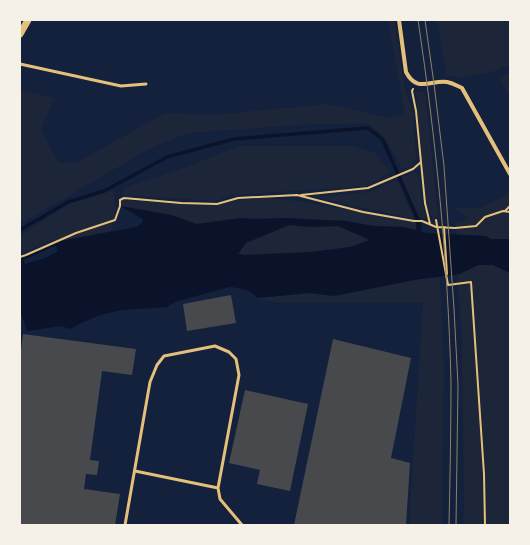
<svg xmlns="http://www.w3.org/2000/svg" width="530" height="545" viewBox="0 0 530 545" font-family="Overpass,sans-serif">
<rect width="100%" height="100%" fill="#14213d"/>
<!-- green -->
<path fill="#1d2539" d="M388,20H394L405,91L413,111L416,158L411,166L402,169L385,138L368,123L299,125L188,133L149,149L20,224V89L54,98L41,130L59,163L78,162L165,113L212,115L328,104L390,118L405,114Z
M437,20H510V65L494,71L462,78L447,76Z
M510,72V97L499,77Z
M416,91L425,92L438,216L432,218L426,203Z
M239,146H353L375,153L391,172L366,186L232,195L216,201L122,195L125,187L179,170Z
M415,172L419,176L422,202L426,219L419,217L401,177Z
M397,180L414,219L314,197L369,192Z
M114,190C116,207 116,216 110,232L66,240H51L20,254V236L70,203Z
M510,192V239H491L486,236L457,235L455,222L464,221L468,217L453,208H479L497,200Z
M270,198L297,201L416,222V230L403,227L373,226L347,221L302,219L288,218L254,219L241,218L197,224L171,215L120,206L123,200L177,204L217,205L238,200Z
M289,225L311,227L338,226L371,239L350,247L311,252L238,255L245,243Z
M478,265H493L510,273V525H463L464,506L462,339L457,275Z
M440,277L444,366L442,525H409L423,303H287L273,302L257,298L310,293L334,296L414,280Z"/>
<!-- water -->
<path fill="#0b132b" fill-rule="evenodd" d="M120,206L171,215L197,224L241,218L254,219L288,218L302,219L347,221L373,226L403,227L416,230V222L421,223L422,232L428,233L486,236L491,239H510V273L493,265H478L460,274L414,280L334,296L310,293L257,298C251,289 239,288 229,287L175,302L167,307L122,310L100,315L79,324L70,329L61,326L27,331L22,316L20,315V256L25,264L45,258L58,251L54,242L136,227L142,223L143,220L141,218ZM289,225L311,227L338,226L370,240L350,247L311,252L246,255L238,254L246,243Z"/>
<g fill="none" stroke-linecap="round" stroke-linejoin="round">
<!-- stream -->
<path stroke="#0b132b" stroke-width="3.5" d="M20,230L68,202L104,191L167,157L234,139L368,128L383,140L418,220V224
M22,259L55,244"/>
</g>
<!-- building -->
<path fill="#48494c" d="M231,295L236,323L187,331L183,304Z
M23,334L136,349L132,375L102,371L90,460L99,461L97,475L86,474L84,489L120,494L115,525H20V358Z
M333,339L411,358L391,458L410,463L406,525H294Z
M245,390L308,404L290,491L257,484L260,470L229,463Z"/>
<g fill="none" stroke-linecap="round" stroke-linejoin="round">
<!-- path -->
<path stroke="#e5c07b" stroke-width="2" d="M421,162L425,203L430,224
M301,195L368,188L413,169L421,162L416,111L412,91L413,89
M505,211L510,206
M436,220L448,285L471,282L484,474L485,525
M444,227L447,274
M20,257L26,255L76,233L115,220L120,206V200L124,198L181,203L217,204L238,198L297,195L363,212L414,221H422L436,227L455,228L476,226L485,217L503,211L510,212"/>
<!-- service -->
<path stroke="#e5c07b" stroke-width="3" d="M20,64L121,86L146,84
M135,471L218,488
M125,525L150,382L157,365L164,356L215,346L229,352L236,359L239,375L218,488L220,499L242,525"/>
<!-- minor -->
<path stroke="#e5c07b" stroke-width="4" d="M399,20L406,72C417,93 430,80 447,82C453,83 457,86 462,88L510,174"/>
<!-- tertiary -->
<path stroke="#e5c07b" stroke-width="7" d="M20,34L28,20"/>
<!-- tram -->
<path stroke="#918062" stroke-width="1" d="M418,20C436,140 448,261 451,382C451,430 450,478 449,525
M425,20L434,84L444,166L454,309L458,385L456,525"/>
</g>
<!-- border -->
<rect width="530" height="545" fill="none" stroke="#f6f1e7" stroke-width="42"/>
</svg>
